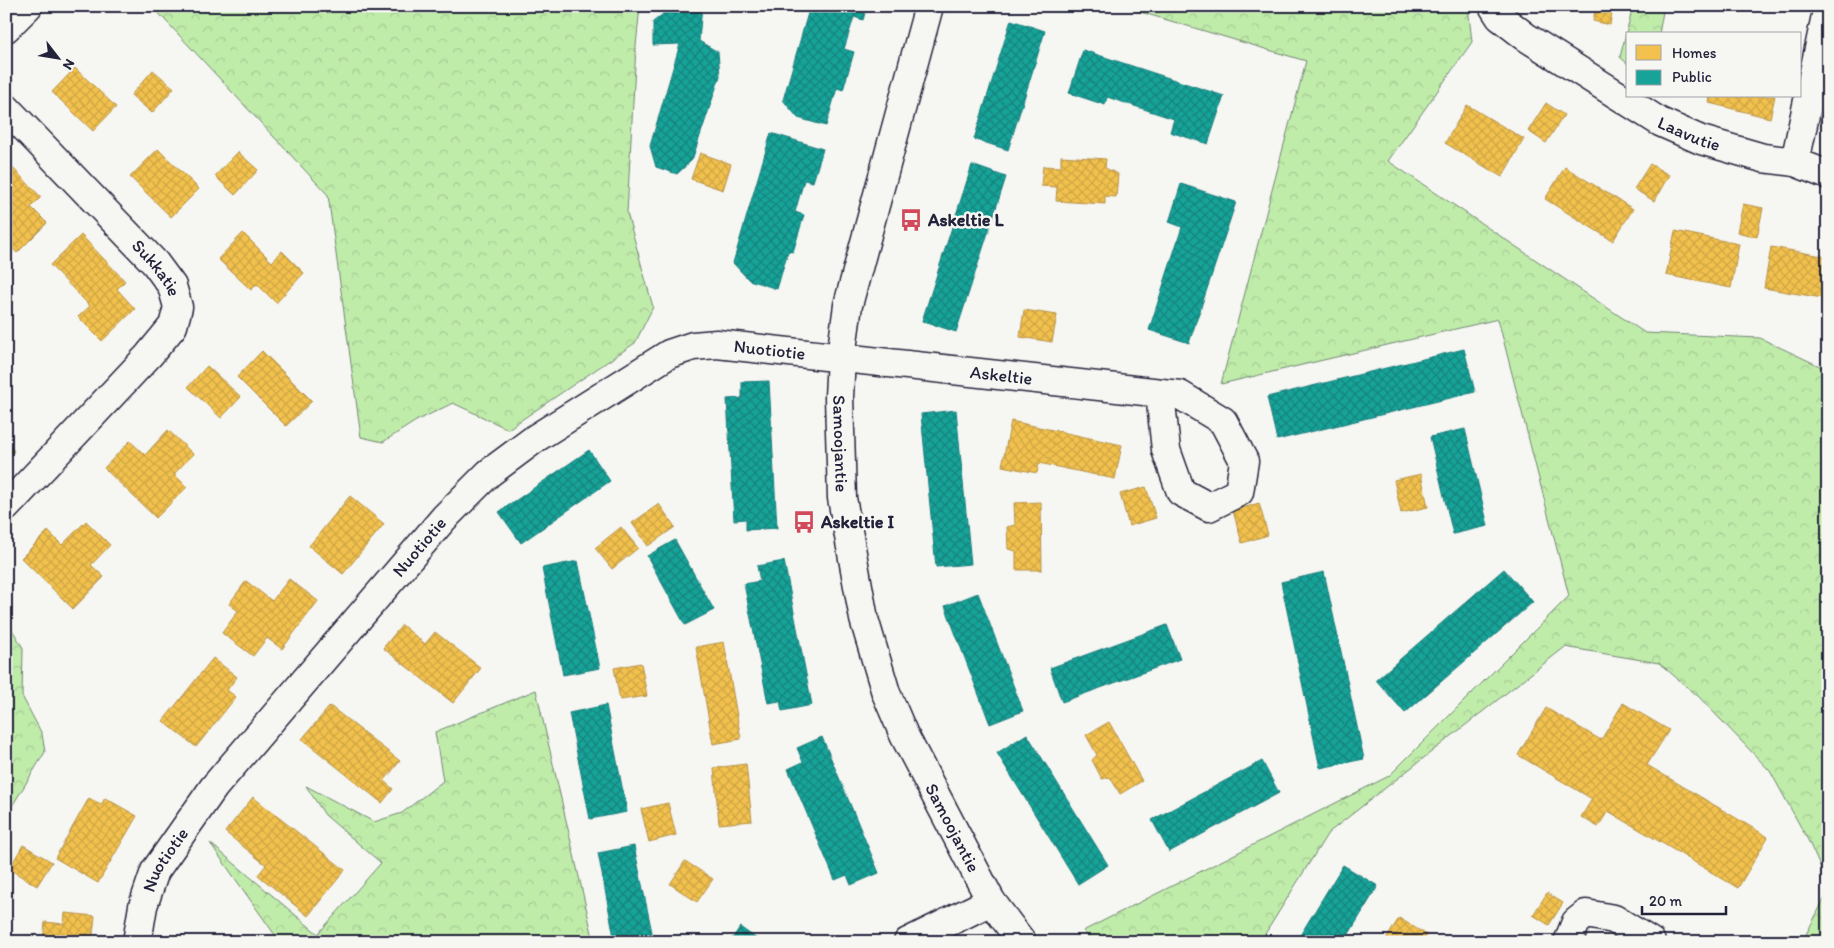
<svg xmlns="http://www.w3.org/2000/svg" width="1834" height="948" viewBox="0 0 1834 948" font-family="Itim,sans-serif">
<defs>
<pattern id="forest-crowns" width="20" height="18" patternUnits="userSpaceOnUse" patternTransform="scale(1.25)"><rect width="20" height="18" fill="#c0ecaa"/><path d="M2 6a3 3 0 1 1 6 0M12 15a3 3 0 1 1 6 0" fill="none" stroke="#a5ca93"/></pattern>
<pattern id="homes-cross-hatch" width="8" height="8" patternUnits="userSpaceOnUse" patternTransform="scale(1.25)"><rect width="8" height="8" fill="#f2c14e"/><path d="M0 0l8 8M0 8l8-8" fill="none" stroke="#cfa645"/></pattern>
<pattern id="public-cross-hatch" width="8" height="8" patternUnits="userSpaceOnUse" patternTransform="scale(1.25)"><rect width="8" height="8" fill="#17a398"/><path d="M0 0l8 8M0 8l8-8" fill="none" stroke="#14847d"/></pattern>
</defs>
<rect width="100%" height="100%" fill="#f6f6f2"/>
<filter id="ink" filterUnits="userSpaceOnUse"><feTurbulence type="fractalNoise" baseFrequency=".02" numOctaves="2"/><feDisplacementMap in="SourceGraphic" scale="10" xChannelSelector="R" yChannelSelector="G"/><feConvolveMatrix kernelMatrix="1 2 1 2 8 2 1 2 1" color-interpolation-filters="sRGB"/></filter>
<g filter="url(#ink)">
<!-- forest -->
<path fill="url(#forest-crowns)" stroke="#718772" d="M152,6H640L636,46L627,213L653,307L635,343L508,429L453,403L416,421L383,442L361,437L328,195Z
M1120,6H1468L1472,42L1388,161L1645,333L1760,338L1828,370V884L1808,840L1770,771L1698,696L1659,663L1565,647L1328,833L1260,942H1094L1083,931L1389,776L1569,596L1498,319L1221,384L1306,61Z
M1633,6H1664L1659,34H1628V64L1620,57Z
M6,619L23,648L22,696L42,734L45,752L6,816Z
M536,690L594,942H280L210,843L318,934L381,863L325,815L306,786L374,822L402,813L443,781L435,732Z
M1828,892V942H1802Z"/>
<!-- homes -->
<path fill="url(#homes-cross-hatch)" stroke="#b49148" d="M741,6H774V11H741Z
M1596,6H1613L1610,25L1593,21Z
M75,68L116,107L93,131L52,92Z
M153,70L174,88L152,113L131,95Z
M1710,96H1775L1770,118L1709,103Z
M1546,103L1564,115L1546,143L1528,131Z
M1467,105L1524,139L1502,177L1445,143Z
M158,149L199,189L171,217L130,177Z
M238,152L258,170L235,195L215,176Z
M700,153L731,164L723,190L691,179Z
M1061,156L1106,159L1105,168L1118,174L1116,197L1105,196V204L1056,201L1057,187L1041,186L1043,166L1061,167Z
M6,161L41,197L31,207L47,223L17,253L6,242V221L9,218L6,215Z
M1650,164L1669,175L1654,201L1634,189Z
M1565,167L1633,209L1613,241L1545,199Z
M1743,204L1763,208L1757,237L1737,232Z
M1675,231L1739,244L1731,288L1666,275Z
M243,233L272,262L282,251L304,273L276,303L257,284L251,290L218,259Z
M81,235L125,281L117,289L135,309L102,341L78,317L90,306L50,265Z
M1771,247L1828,257V299L1764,288Z
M1024,310L1057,315L1052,342L1020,337Z
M262,351L312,401L286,426L237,377Z
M207,366L241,397L221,418L188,387Z
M1011,421L1122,445L1115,479L1039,463L1037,473L1002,466Z
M168,430L193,454L174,474L187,487L156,518L104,468L130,441L145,455Z
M6,442L14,451L6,458Z
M1421,474L1428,507L1401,513L1394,480Z
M1146,487L1156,518L1129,526L1120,494Z
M350,496L384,524L343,574L309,546Z
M1041,502L1042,570H1016V551L1008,549L1007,527L1015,525L1014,503Z
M1259,503L1268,535L1242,543L1233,511Z
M659,504L675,527L648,546L632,523Z
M86,521L110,545L91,565L104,577L73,609L21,558L48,531L62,545Z
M621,527L638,548L612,569L595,548Z
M289,579L318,601L282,649L267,638L253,656L222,633L238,611L229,604L246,581L272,601Z
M402,625L425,644L435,632L481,668L453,703L383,648Z
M724,642L741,739L713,744L696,647Z
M213,658L237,677L227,690L236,697L196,747L163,721Z
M641,663L647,696L620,700L614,668Z
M1623,703L1669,730L1647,765L1768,837L1738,888L1608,811L1598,827L1581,817L1592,799L1518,755L1546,708L1601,740Z
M330,706L400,761L384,781L393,789L382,803L302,739Z
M1109,722L1142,781L1120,794L1110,777L1102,779L1092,760L1097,755L1086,735Z
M746,764L752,821L719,824L714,768Z
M253,797L345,870L308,916L258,875L266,865L225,832Z
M89,798L101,805L105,798L137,816L98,883L55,858Z
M668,803L676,835L649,842L641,809Z
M23,845L52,862L37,886L9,869Z
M685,861L713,879L697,902L670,884Z
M1547,893L1563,903L1549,925L1533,915Z
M65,913L95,916L92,942H43L45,922L64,924Z
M1399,918L1427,935L1423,942L1385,941Z"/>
<!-- public -->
<path fill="url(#public-cross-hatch)" stroke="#1a7c7c" d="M663,6H702L699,41L718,52L720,76L692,160L677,174L656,167L650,146L680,44L653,45V22L663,14Z
M810,6H867L863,20L854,17L844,49L854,52L843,90L837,88L826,126L798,118L783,100Z
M1011,20L1045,31L1008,150L974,139Z
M1083,50L1224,96L1208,144L1170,132L1174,119L1107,97L1105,105L1069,93Z
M771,133L823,149L813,182L804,180L795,212L804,215L793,252L788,251L777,289L749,280L733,263Z
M972,165L1006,177L956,332L922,321Z
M1181,184L1236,202L1189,343L1149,330L1182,227L1169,222Z
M1464,349L1475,392L1277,440L1267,397Z
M769,381L777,528L746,530V519L734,520L727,399L742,398V382Z
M956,410L971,564L936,567L921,414Z
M1465,429L1488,526L1453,534L1430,437Z
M589,450L610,481L521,543L499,512Z
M675,540L714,610L685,625L647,556Z
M578,561L600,668L563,675L542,568Z
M784,561L812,705L782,711L780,701L768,703L744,584L760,581L757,566Z
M1504,569L1533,602L1405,713L1376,680Z
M1324,572L1364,759L1320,768L1281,582Z
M978,593L1023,711L990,724L945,606Z
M1167,625L1180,659L1062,702L1050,668Z
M606,705L627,812L590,819L569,713Z
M1027,734L1108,865L1078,884L997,753Z
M822,737L879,873L851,885L847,875L835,880L788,769L803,762L797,748Z
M1262,761L1279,793L1169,852L1152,820Z
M634,846L654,942H615L598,853Z
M1343,865L1378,886L1344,942H1296Z
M740,927L761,942H730Z"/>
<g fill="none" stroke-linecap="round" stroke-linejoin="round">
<defs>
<g id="minor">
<path id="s1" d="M929,6L848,305L841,357L839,397L842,498L864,619L886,693L904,735L991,901L1022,942"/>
<path id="s2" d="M1493,6L1500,17L1526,37L1660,122L1701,140L1763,158L1795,162L1828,175"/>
<path d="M6,28L28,6"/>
<path id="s3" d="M6,108L155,263L172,286L178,307L173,326L149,355L6,507"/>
<path d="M1795,162L1828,6"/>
<path id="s4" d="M137,942L143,906L155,871L214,787L444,518L489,473L536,438L669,354L693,346L717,344L1180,395L1223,421L1244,461L1239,492L1209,507L1181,492L1166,450L1160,393"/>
<path d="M908,942L991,901"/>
<path d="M1568,942L1576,922L1586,914L1614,919L1651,942"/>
</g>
</defs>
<!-- minor casing -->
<use href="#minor" stroke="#22223b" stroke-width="31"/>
<!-- minor -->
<use href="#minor" stroke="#f6f6f2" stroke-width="28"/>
</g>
</g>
<!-- icons -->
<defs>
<symbol id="bus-bare" viewBox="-9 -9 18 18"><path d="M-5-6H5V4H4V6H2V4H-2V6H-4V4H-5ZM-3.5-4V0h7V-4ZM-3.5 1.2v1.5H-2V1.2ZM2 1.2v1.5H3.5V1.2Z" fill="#d1495b" stroke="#f6f6f2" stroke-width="2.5" paint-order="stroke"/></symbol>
</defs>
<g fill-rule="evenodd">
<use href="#bus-bare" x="895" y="204" width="32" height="32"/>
<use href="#bus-bare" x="788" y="506" width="32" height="32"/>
</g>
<g text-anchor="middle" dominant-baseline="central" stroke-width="5" stroke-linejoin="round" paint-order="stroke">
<!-- street labels -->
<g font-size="18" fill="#22223b" stroke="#f6f6f2">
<text stroke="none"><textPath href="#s2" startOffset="236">Laavutie</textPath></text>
<text stroke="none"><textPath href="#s3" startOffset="220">Sukkatie</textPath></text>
<text stroke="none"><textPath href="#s4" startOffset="912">Nuotiotie</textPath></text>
<text stroke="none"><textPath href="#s4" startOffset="1145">Askeltie</textPath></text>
<text stroke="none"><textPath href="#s1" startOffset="449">Samoojantie</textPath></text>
<text stroke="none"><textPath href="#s4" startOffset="492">Nuotiotie</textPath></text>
<text stroke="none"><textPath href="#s1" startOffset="854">Samoojantie</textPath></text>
<text stroke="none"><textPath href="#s4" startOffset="88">Nuotiotie</textPath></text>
</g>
<!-- poi labels -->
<g font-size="18" font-weight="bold" fill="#22223b" stroke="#f6f6f2" text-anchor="start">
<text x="928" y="220">Askeltie L</text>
<text x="821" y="522">Askeltie I</text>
</g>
</g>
<!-- margin -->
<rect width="1834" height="948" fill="none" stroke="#f6f6f2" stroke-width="25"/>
<rect x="12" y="12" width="1809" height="923" fill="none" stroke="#22223b" stroke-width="2" filter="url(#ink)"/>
<!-- legend -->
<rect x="1626" y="32" width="175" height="65" fill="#f6f6f2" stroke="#a1a1a9"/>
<rect x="1636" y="45" width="25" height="15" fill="#f2c14e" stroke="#a1a1a9"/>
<text x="1672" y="58" font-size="15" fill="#22223b">Homes</text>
<rect x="1636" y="70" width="25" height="15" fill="#17a398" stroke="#a1a1a9"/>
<text x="1672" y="82" font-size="15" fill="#22223b">Public</text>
<!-- north arrow -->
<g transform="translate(58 58) rotate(121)" stroke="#f6f6f2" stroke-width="4" paint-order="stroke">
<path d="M0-4L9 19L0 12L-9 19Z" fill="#22223b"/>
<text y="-8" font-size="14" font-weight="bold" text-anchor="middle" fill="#22223b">N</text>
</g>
<!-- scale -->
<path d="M1642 906v8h84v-8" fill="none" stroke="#22223b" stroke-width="2.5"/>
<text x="1649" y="906" font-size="15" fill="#22223b" stroke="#f6f6f2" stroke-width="4" paint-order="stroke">20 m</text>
</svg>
